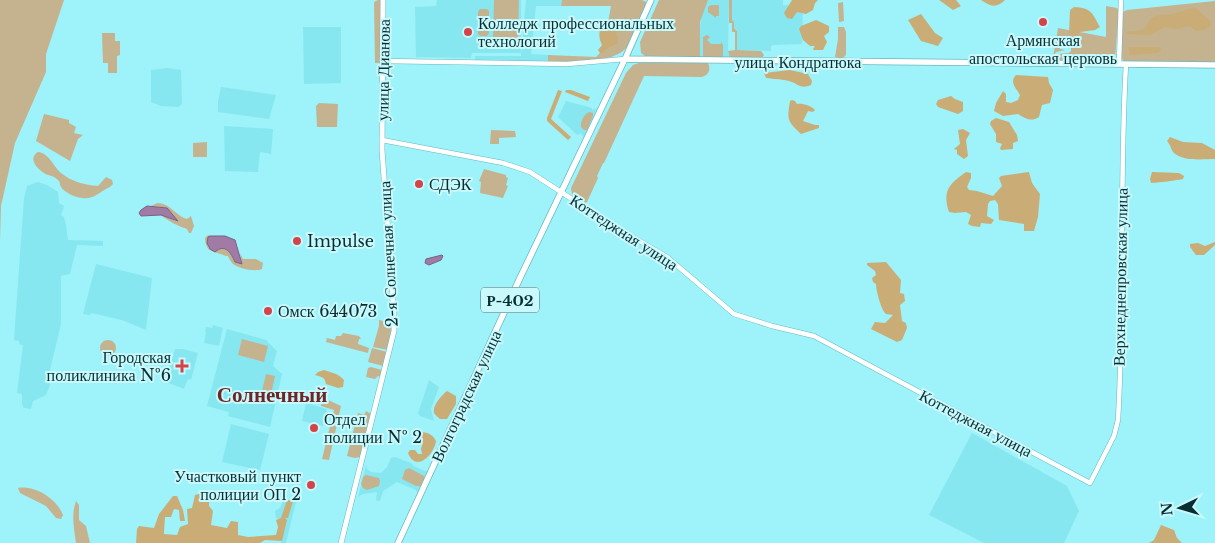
<svg xmlns="http://www.w3.org/2000/svg" width="1215" height="543" viewBox="0 0 1215 543" font-family="'Libre Baskerville',serif">
<rect width="100%" height="100%" fill="#9ef2f9"/>
<!-- built -->
<path fill="#86e7f0" d="M437,0H521V53H472L471,58L416,57L415,7L436,6Z
M526,0H562L561,6H536L531,54L548,55V62L475,61V56H521Z
M708,0H729L728,51L730,58H697L701,18Z
M732,0H783V5L803,6L802,44L774,45L771,46V51L736,50L737,30L734,28V22L732,20Z
M303,27H341V83L304,84Z
M167,68L181,70L182,104L178,107L161,106L151,102V70Z
M221,87L276,95L269,119L218,112V101Z
M566,101L592,108V110L597,108L584,138L581,133L578,135L576,134L558,117Z
M224,126L273,129L271,154L260,152L258,172L225,171Z
M38,182L47,185L58,192L59,203L64,206L61,215L64,217L66,225L68,240L103,241V246L77,245L70,274L61,276V324L49,374L50,385L46,395L33,401L31,409L24,408L22,404V394L17,393L23,345L19,344V341L14,340L24,198L27,186Z
M96,264L152,278L146,330L122,320L91,313L90,315L83,314Z
M213,325L223,328L219,346L204,343L206,332L205,331L206,327L212,328Z
M227,329L266,340L277,351L273,366L282,374L270,427L228,416L229,412L207,406Z
M175,349H183L198,353L191,380L188,379L184,389L166,382Z
M429,380L439,387L431,409L434,421L420,416L418,413Z
M306,403L327,409L323,426L302,421Z
M231,424L269,434L260,470L222,462Z
M972,433L1067,486L1079,511L1064,543H984L929,515Z
M395,457L411,463L414,466L422,470L426,471L430,469L418,495L416,490L397,482L383,491L380,501L376,500L377,492L363,494L358,497L366,465L367,469L371,472L381,473L387,467L391,458Z
M284,498L296,502L286,543H281L286,521L276,518L275,511L280,508Z"/>
<!-- green -->
<path fill="#c5b28f" d="M0,0H64L46,54V72L15,143L1,206L0,241Z
M378,0H380V63H375L374,2Z
M494,0H519L518,40L493,39Z
M562,0H642L646,2L647,6L626,48C613,64 567,62 548,62V55L596,57L603,50L611,6H561Z
M659,0H708L700,22V57L697,58L645,56L641,53L640,42Z
M729,0H732V20L734,22V28L737,31V50L761,51L764,55L761,59L730,58L728,51L735,50V32H732V23H729Z
M1215,1V62H1125L1121,58L1123,12L1127,10Z
M843,2L844,21L839,22L838,3Z
M711,5H719V16H716V18L708,12V7Z
M1106,6L1117,8L1119,10L1115,59L1057,60L1056,56L1058,54L1069,53L1071,51V36H1061L1060,49L1065,50L1056,52L1053,58L1058,28L1106,37Z
M480,9H487L489,11V33L487,36H480L478,34V12Z
M838,27H844L846,32V55L842,59L835,57L838,39Z
M102,33H115V41H120V55L117,56V73H108V63H103Z
M707,35L710,37L707,40L711,44H721V42L723,45V57H703V37Z
M639,63H708C711,69 709,75 702,77L644,76L604,163H603L597,176L598,178L587,202L583,204L572,195L571,188L626,73L633,65Z
M319,103L338,104L337,127H317L316,106Z
M589,112L593,113V116L587,130H584L581,127C580,122 584,114 589,112Z
M44,114L69,120V123L76,127L74,133L83,135L78,139L70,161L36,141Z
M491,130L515,131L516,137L499,138V144H490Z
M207,142V157H193V143Z
M38,152C49,153 53,166 61,173C72,182 85,185 98,186L106,177L112,180L113,184L110,187C100,191 94,200 82,198C75,197 65,193 61,187C58,181 62,185 58,180C54,175 48,176 44,173C36,168 28,158 38,152Z
M484,169L506,175V177L508,178L506,185L508,186L503,198L480,193L481,182L479,181Z
M157,203C170,203 176,216 187,219L191,216L194,226L191,233H189L187,229C178,226 168,221 161,215L177,221L167,208L151,206Z
M208,235L210,236L207,240L208,247L214,252C225,244 230,252 235,262L242,263L240,253L243,259H256L263,263L262,269C255,272 240,269 233,264C232,263 228,257 228,256H226C213,250 206,254 205,238Z
M379,320L392,323L388,350L373,347L379,326Z
M343,333L359,336L361,339H359L358,344L369,348L368,353L326,342L327,338L335,340L336,336H341Z
M242,339L268,346L264,362L238,355Z
M100 348a8 8 0 1 1 16 0a8 8 0 1 1-16 0Z
M372,348L387,352L383,366L368,362Z
M371,367L382,370L381,377L378,376L375,379L366,377L368,368Z
M266,374L275,376L271,394L262,391Z
M328,400L341,406L329,460L322,459L334,410L321,406L322,401Z
M366,411L371,414L360,457L355,458L347,456L358,413L364,415Z
M409,468L424,476L425,479L421,486H416L402,479L405,470Z
M366,475L379,478L380,481L379,486L367,490L363,488L361,484L363,477Z
M18,488C35,485 57,499 63,515L61,519L56,518L46,506L20,493Z
M76,501L79,505V520L86,526L90,543H76C74,528 71,515 76,501Z"/>
<!-- forest -->
<path fill="#caad76" d="M792,0H818L815,3L813,10L806,14L797,12L792,19L787,18L784,13Z
M939,0H956L961,6L953,10Z
M981,0H1005C996,9 990,6 981,0Z
M1074,7C1092,8 1092,13 1100,27L1095,30L1080,32L1077,36L1069,34L1070,10Z
M1195,8C1202,12 1204,17 1211,21V26L1204,30L1196,31L1190,26L1177,29L1165,27L1150,35L1125,34L1128,31C1155,32 1140,23 1156,16C1161,14 1167,15 1172,14C1180,12 1187,9 1195,8Z
M921,14L935,33L943,38L938,46L921,41L908,20Z
M626,16L627,27L623,32L617,31L616,35L618,36V43L606,49L603,53H600L598,50L602,45C597,35 599,26 608,20L614,22L623,20Z
M816,20L829,26V32L824,36L827,42L823,50H814L813,49L815,46H810L803,40L799,29L801,26Z
M1128,47H1158L1162,49L1158,53L1130,55Z
M790,70L808,74L812,81L811,85C802,89 799,85 792,82C784,79 774,79 766,78L764,73Z
M1016,75L1048,77L1049,83L1053,90L1050,103L1042,105L1039,117C1031,122 1026,119 1018,114L1003,116L994,111L996,103L1003,91L1006,94V102L1011,103L1018,100L1020,95C1016,88 1009,82 1016,75Z
M558,90L562,91L551,119L571,137L568,140L547,121V118Z
M566,90H571L590,97L588,101L565,92Z
M951,96L955,99L963,102V111L958,114L938,107L936,104L938,100Z
M792,100L795,101L797,104C802,103 812,106 815,110L813,112L808,111L803,121L815,125H819V128L801,134C787,121 787,120 790,101Z
M996,118L1009,122L1017,135L1018,141L1013,143V149L1001,150L1000,148L1002,144L996,142V134L990,124L991,121Z
M963,129L970,133L966,140L968,156L964,159L957,154V150L954,149L960,144L958,130Z
M1170,137L1183,142L1202,143L1215,150V159C1203,159 1182,162 1173,152C1171,149 1170,144 1167,141Z
M966,172L971,173V178L967,187L969,190L977,191L993,196L1002,186L999,178L1001,176L1029,172L1032,183L1040,194L1038,217L1034,231H1024V224L999,220L998,204L995,200L990,201L988,204L987,216L994,220L991,224L981,223L980,227L972,226L968,224L971,215L966,212L955,213L949,212C942,191 949,184 966,172Z
M1152,172L1179,173L1184,176L1183,179C1180,180 1155,183 1151,183L1150,179Z
M1215,242V245L1204,255H1196L1190,247V244L1198,243L1205,246Z
M886,262L901,280L900,293L904,294L905,301L900,305L902,321L906,323L907,328L902,340L897,342L871,329L875,322L885,323L893,315L886,314C881,310 876,290 876,284L873,282L872,278L876,275L875,271L867,265V263Z
M324,370C332,373 338,373 344,380L343,387L338,388L326,384C325,377 322,377 315,375L318,372Z
M447,391L456,396V404L447,419H440C438,417 435,415 434,413C432,406 442,395 447,391Z
M418,432C426,432 432,433 436,441C434,455 416,473 408,453L410,450H415L418,454H422L421,449L423,442H420L416,444L413,442Z
M199,494L209,495V506L213,511L211,525L227,528L231,521L238,522V535L248,537L276,535L278,527L276,520L281,518L287,500L293,501L288,518H285L287,520L282,541L265,540L260,543H136L137,529L139,526L154,528L159,514L173,496H177L183,510L185,521H180L179,510L174,509L171,517H165L164,532V534L177,535L180,527L188,524L187,509L192,508L195,495Z
M1161,525L1174,530L1177,538L1182,543H1149L1154,540Z"/>
<!-- water -->
<path fill="#a27aa6" stroke="#746383" d="M147,206L167,208L178,221L161,215L141,216L139,213L141,210Z
M210,236H225L235,240L242,264L235,262C231,253 225,243 215,252L210,249L207,243L208,237Z
M442,255L443,256L441,260L429,265L425,263L426,259Z"/>
<g fill="none" stroke-linecap="round" stroke-linejoin="round">
<defs>
<path id="tertiary" d="M382,61L567,64L625,59
M1119,64L1121,0
M382,140L503,163L530,172L609,223L667,257L734,314L772,326L814,336L1090,483L1114,436L1118,420C1125,302 1119,183 1126,64"/>
<path id="secondary" d="M341,543L394,331V315L382,150L383,0"/>
<path id="primary" d="M625,59L1215,65
M398,543L519,280L625,59L651,0"/>
</defs>
<!-- tertiary casing -->
<use href="#tertiary" stroke="#65b9c0" stroke-width="5.5"/>
<!-- secondary casing -->
<use href="#secondary" stroke="#65b9c0" stroke-width="6"/>
<!-- primary casing -->
<use href="#primary" stroke="#65b9c0" stroke-width="7"/>
<!-- tertiary -->
<use href="#tertiary" stroke="#fff" stroke-width="4.5"/>
<!-- secondary -->
<use href="#secondary" stroke="#fff" stroke-width="5"/>
<!-- primary -->
<use href="#primary" stroke="#fff" stroke-width="5.5"/>
</g>
<!-- markers -->
<g fill="#d34347" stroke="#c9f9fd" stroke-width="2">
<circle cx="1043" cy="22" r="5"/>
<circle cx="468" cy="32" r="5"/>
<circle cx="419" cy="184" r="5"/>
<circle cx="297" cy="241" r="5"/>
<circle cx="268" cy="311" r="5"/>
<path d="M179.5 358.5h5v5h5v5h-5v5h-5v-5h-5v-5h5z"/>
<circle cx="314" cy="428" r="5"/>
<circle cx="311" cy="485" r="5"/>
</g>
<g text-anchor="middle" dominant-baseline="central" stroke-width="4" stroke-linejoin="round" paint-order="stroke">
<!-- shield labels -->
<rect fill="#c9f9fd" stroke="#426b6e" stroke-width="1" x="481" y="287.5" width="58" height="25" rx="4"/>
<g font-size="15" font-weight="bold" fill="#082e31">
<text x="510" y="300">Р-402</text>
</g>
<!-- poi labels -->
<g font-size="16" fill="#082e31" stroke="#c9f9fd" text-anchor="start">
<text x="478" y="23">Колледж профессиональных<tspan x="478" dy="18">технологий</tspan></text>
<text x="1043" y="40" text-anchor="middle">Армянская<tspan x="1043" dy="18">апостольская церковь</tspan></text>
<text x="429" y="184">СДЭК</text>
<text x="307" y="241">Impulse</text>
<text x="278" y="311">Омск 644073</text>
<text x="171" y="357" text-anchor="end">Городская<tspan x="171" dy="18">поликлиника №6</tspan></text>
<text x="324" y="419">Отдел<tspan x="324" dy="18">полиции № 2</tspan></text>
<text x="301" y="476" text-anchor="end">Участковый пункт<tspan x="301" dy="18">полиции ОП 2</tspan></text>
</g>
<!-- street labels -->
<g font-size="16" fill="#082e31" stroke="#c9f9fd">
<text x="798" y="62">улица Кондратюка</text>
<text transform="translate(383 70) rotate(-89)">улица Дианова</text>
<text transform="translate(624 232) rotate(33)">Коттеджная улица</text>
<text transform="translate(388 254) rotate(-93)">2-я Солнечная улица</text>
<text transform="translate(1120 277) rotate(-89)">Верхнеднепровская улица</text>
<text transform="translate(466 396) rotate(-65)">Волгоградская улица</text>
<text transform="translate(976 423) rotate(28)">Коттеджная улица</text>
</g>
<!-- district labels -->
<g font-size="21" font-weight="bold" fill="#6c2626" stroke="#c9f9fd">
<text x="272" y="395">Солнечный</text>
</g>
</g>
<!-- north arrow -->
<g transform="translate(1180 508) rotate(265)" stroke="#c9f9fd" stroke-width="4" paint-order="stroke">
<path d="M0-4L9 19L0 12L-9 19Z" fill="#082e31"/>
<text y="-8" font-size="14" font-weight="bold" text-anchor="middle" fill="#082e31">N</text>
</g>
</svg>
